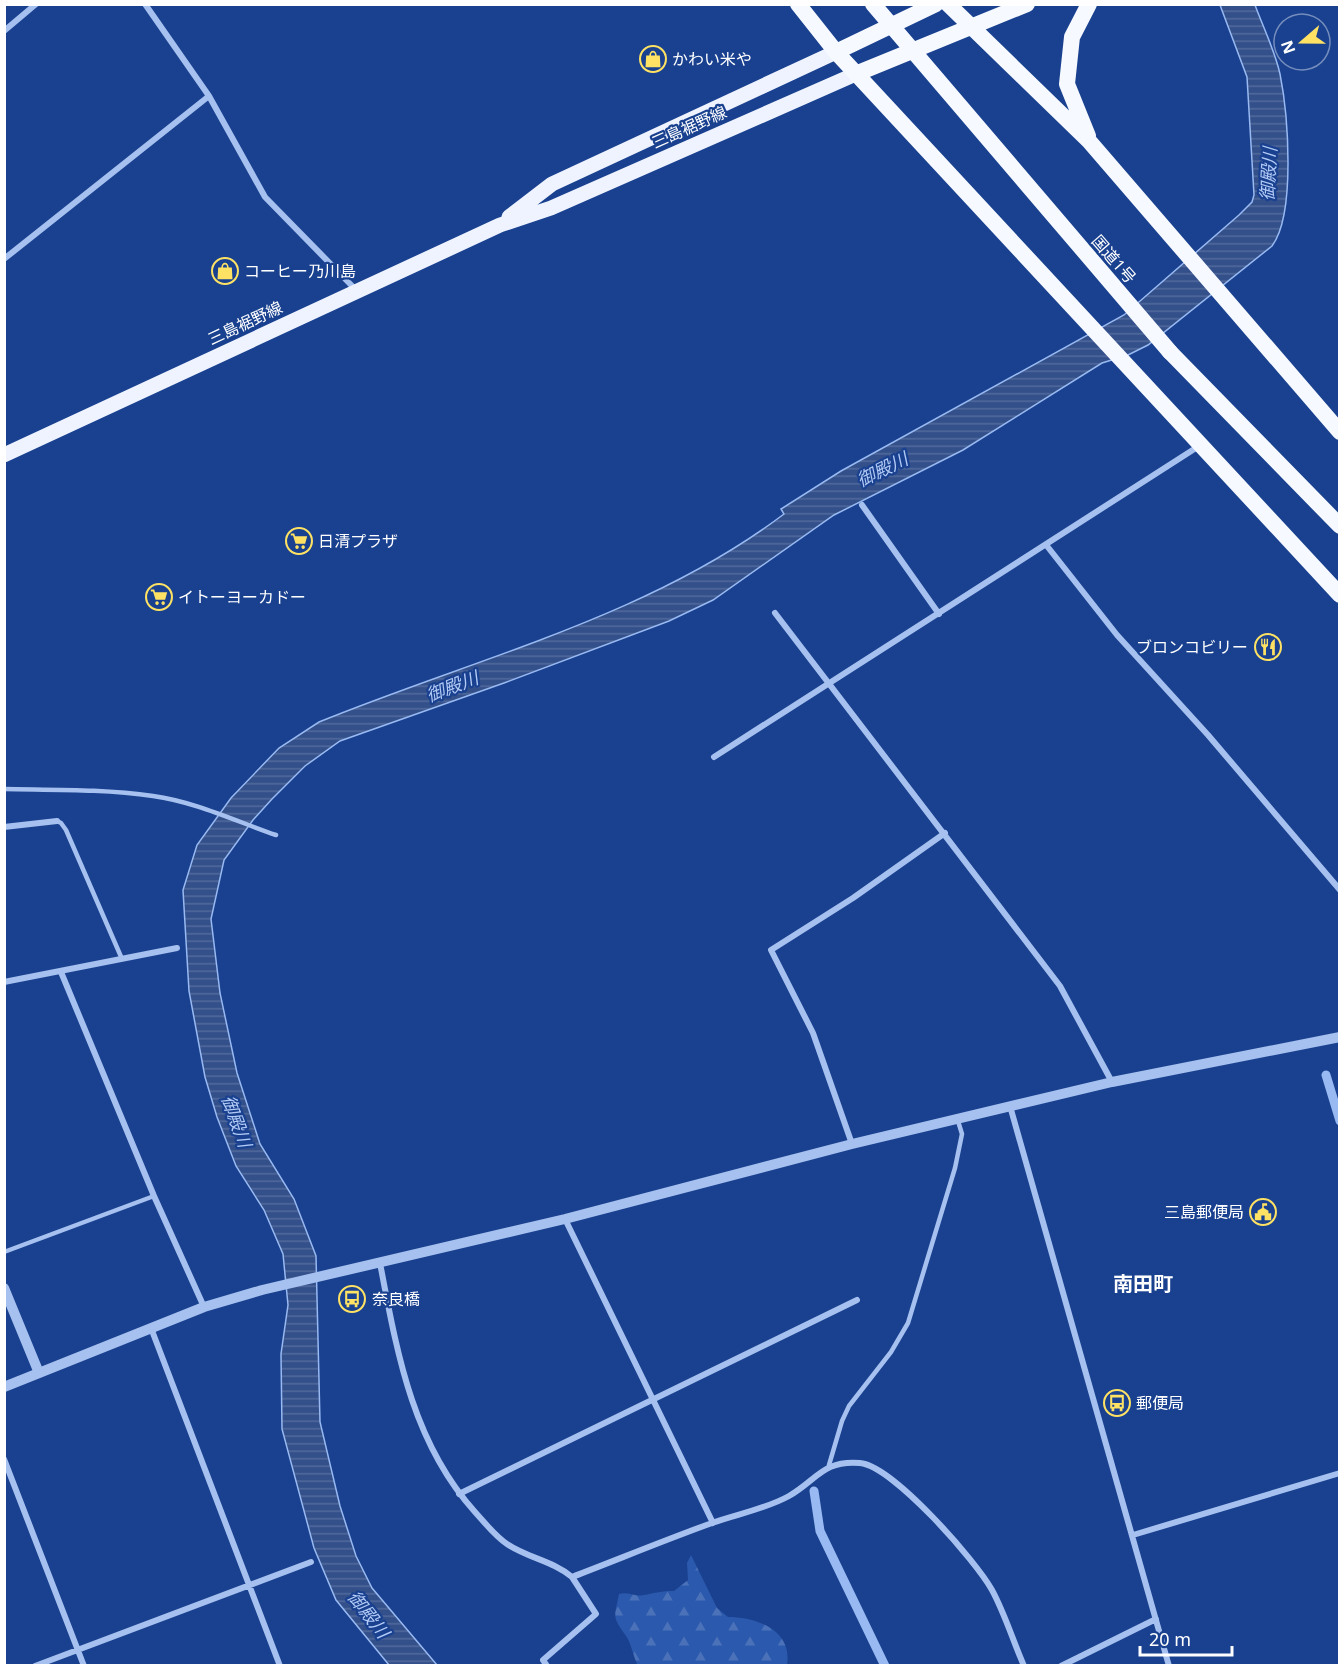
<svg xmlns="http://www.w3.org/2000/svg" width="1344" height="1670" viewBox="0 0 1344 1670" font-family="'Noto Sans','Noto Sans JP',sans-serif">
<defs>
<pattern id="forest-firs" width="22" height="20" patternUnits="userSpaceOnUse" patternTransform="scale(1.5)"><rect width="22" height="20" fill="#2b59ad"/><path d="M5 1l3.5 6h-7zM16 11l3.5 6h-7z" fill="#4b72b9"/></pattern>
<pattern id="water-rules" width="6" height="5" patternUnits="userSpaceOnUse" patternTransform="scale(1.5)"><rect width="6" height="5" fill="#34508b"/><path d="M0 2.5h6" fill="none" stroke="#526a9c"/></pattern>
</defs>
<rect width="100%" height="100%" fill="#19418f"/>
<!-- forest -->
<path fill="url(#forest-firs)" d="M691,1555L717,1608L728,1617C756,1617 793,1630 787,1665L637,1664C633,1655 631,1643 626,1636C612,1616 614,1619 619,1594C628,1591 635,1597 644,1595C655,1593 662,1591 674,1591L688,1580L687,1563Z"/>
<!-- water -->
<path fill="url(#water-rules)" stroke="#98b9f1" stroke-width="1.5" d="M1220,5H1255C1263,27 1275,51 1280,74C1288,114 1296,214 1272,246L1148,345L1128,355L1102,363L963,450L834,515L713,600L669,621L504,683L340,741L305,766L272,799L253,820L224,860L211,919L220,993L237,1073L260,1144L294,1199L316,1256L320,1422L340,1506L356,1556L372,1588L437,1665H389L336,1600L314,1548L282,1429L281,1354L288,1305L283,1254L264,1210L236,1166L217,1117L205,1077L189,991L183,890L197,845L231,798L279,748L319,722C476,658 648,617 784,514L781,509L841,471L1124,315L1239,215L1252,202L1254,195L1247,77Z"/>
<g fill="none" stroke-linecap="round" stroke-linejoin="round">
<!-- stream -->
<path stroke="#98b9f1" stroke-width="9" d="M1326,1075L1340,1121
M814,1491L820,1531L885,1666"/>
<!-- service -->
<path stroke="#a6c0ef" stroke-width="4.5" d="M4,789C54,790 104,789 153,796C196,802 235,821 276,835
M57,821L61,823L66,830L122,959
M4,1252L154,1196
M829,1465L842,1421L849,1406L891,1352L908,1323L955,1168L962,1134L958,1121"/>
<!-- minor -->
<path stroke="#a6c0ef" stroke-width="6" d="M145,4L209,96L265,197L357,291
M4,31L36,4
M4,259L209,96
M862,505L939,614
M1047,546L1117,635L1208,735L1340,890
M775,613L1060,986L1112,1082
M714,757L1199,446
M4,827L57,821
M61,972L154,1196L204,1307
M4,982L177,948
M1010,1106L1169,1666
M852,1144L813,1033L771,950L853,898L945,833
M565,1219L713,1523
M380,1263C397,1352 412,1442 475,1512C485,1523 495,1536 507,1544C528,1558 553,1561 572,1577C619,1559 665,1540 712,1523C737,1514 766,1509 789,1496C818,1479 823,1460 860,1463C893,1466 976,1561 992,1590C1005,1614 1013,1641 1024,1666
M151,1328L280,1666
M4,1459L84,1666
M459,1494L857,1300
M1133,1535L1340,1473
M35,1666L311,1562
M547,1666L543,1660L596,1614L572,1577
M1061,1666L1156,1619"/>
<!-- tertiary -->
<path stroke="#a6c0ef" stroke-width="10" d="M4,1288L39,1373
M4,1387L204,1307L262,1290L565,1219L852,1144L1112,1082L1340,1037"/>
<!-- primary -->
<path stroke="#eef3ff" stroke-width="15" d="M509,217L552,184L836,52
M4,455L500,225L551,208L858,73"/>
<!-- trunk -->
<path stroke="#f6f9ff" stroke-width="16" d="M798,4L836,52L1340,595
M948,4L1089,141L1340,432
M836,52L936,4
M858,73L1027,4
M1088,136L1067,84L1072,37L1089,4
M1170,352L1340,526"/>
<!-- trunk-bridge -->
<path stroke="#f6f9ff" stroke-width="16" d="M873,4L1170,352"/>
</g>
<!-- icons -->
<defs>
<symbol id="shop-ring" viewBox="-11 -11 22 22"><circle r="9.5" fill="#19418f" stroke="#ffe264" stroke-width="1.5"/><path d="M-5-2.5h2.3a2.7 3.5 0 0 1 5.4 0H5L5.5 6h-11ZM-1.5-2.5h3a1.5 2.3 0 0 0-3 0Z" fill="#ffe264"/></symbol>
<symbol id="supermarket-ring" viewBox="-11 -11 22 22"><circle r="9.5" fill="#19418f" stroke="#ffe264" stroke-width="1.5"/><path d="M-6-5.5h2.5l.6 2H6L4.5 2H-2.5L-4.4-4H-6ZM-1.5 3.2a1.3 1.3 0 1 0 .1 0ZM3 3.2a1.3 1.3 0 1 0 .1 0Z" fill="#ffe264"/></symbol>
<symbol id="restaurant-ring" viewBox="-11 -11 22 22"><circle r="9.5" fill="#19418f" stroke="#ffe264" stroke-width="1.5"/><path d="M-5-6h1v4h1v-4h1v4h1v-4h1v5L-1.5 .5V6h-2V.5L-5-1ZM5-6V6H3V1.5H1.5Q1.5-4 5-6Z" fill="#ffe264"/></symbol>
<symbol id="civic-ring" viewBox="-11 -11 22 22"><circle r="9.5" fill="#19418f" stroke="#ffe264" stroke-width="1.5"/><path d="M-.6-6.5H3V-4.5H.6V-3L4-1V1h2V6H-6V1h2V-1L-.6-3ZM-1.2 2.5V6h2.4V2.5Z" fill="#ffe264"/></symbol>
<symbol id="bus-ring" viewBox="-11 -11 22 22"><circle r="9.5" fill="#19418f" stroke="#ffe264" stroke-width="1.5"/><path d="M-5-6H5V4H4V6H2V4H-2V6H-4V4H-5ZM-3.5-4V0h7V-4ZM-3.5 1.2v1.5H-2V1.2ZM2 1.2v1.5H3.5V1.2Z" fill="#ffe264"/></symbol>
</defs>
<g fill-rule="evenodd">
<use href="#shop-ring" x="638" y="44" width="30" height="30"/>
<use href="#shop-ring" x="210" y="256" width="30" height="30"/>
<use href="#supermarket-ring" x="284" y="526" width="30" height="30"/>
<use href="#supermarket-ring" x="144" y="582" width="30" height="30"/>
<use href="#restaurant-ring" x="1253" y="632" width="30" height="30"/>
<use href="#civic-ring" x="1248" y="1197" width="30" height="30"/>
<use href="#bus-ring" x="337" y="1284" width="30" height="30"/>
<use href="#bus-ring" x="1102" y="1388" width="30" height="30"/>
</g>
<g text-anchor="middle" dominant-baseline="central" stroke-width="4.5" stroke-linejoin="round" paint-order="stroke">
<!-- poi labels -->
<g font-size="16" fill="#fff" stroke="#19418f" text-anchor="start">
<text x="672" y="59">かわい米や</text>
<text x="244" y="271">コーヒー乃川島</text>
<text x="318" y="541">日清プラザ</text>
<text x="178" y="597">イトーヨーカドー</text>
<text x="1248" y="647" text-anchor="end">ブロンコビリー</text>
<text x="1244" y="1212" text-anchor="end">三島郵便局</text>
<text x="372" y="1299">奈良橋</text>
<text x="1136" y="1403">郵便局</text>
</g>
<!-- street labels -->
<g font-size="16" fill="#fff" stroke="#19418f">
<text transform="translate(689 127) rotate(-24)">三島裾野線</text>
<text transform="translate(1114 259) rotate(49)">国道1号</text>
<text transform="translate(245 323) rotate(-25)">三島裾野線</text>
</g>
<!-- water labels -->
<g font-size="18" font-style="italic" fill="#b2caf6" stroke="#19418f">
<text transform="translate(1268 174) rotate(-87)">御殿川</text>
<text transform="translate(882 469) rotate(-26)">御殿川</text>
<text transform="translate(452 686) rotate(-21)">御殿川</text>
<text transform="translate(237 1121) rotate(70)">御殿川</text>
<text transform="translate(369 1614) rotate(52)">御殿川</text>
</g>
<!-- quarter labels -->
<g font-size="20" font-weight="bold" fill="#fff" stroke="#19418f">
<text x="1143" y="1283">南田町</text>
</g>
</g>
<!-- border -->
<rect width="1344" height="1670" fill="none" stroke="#ffffff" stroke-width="12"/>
<!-- north arrow -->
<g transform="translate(1302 42) rotate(250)"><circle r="28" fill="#19418f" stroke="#758dbc" stroke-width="1.5"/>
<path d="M0-4.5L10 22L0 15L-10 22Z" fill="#ffe264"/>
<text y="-9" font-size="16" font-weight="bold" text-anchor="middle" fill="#ffffff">N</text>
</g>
<!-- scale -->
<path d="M1140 1646v9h92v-9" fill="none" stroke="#ffffff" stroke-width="3"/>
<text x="1149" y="1646" font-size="18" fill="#ffffff" stroke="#19418f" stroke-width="4.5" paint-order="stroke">20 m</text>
</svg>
